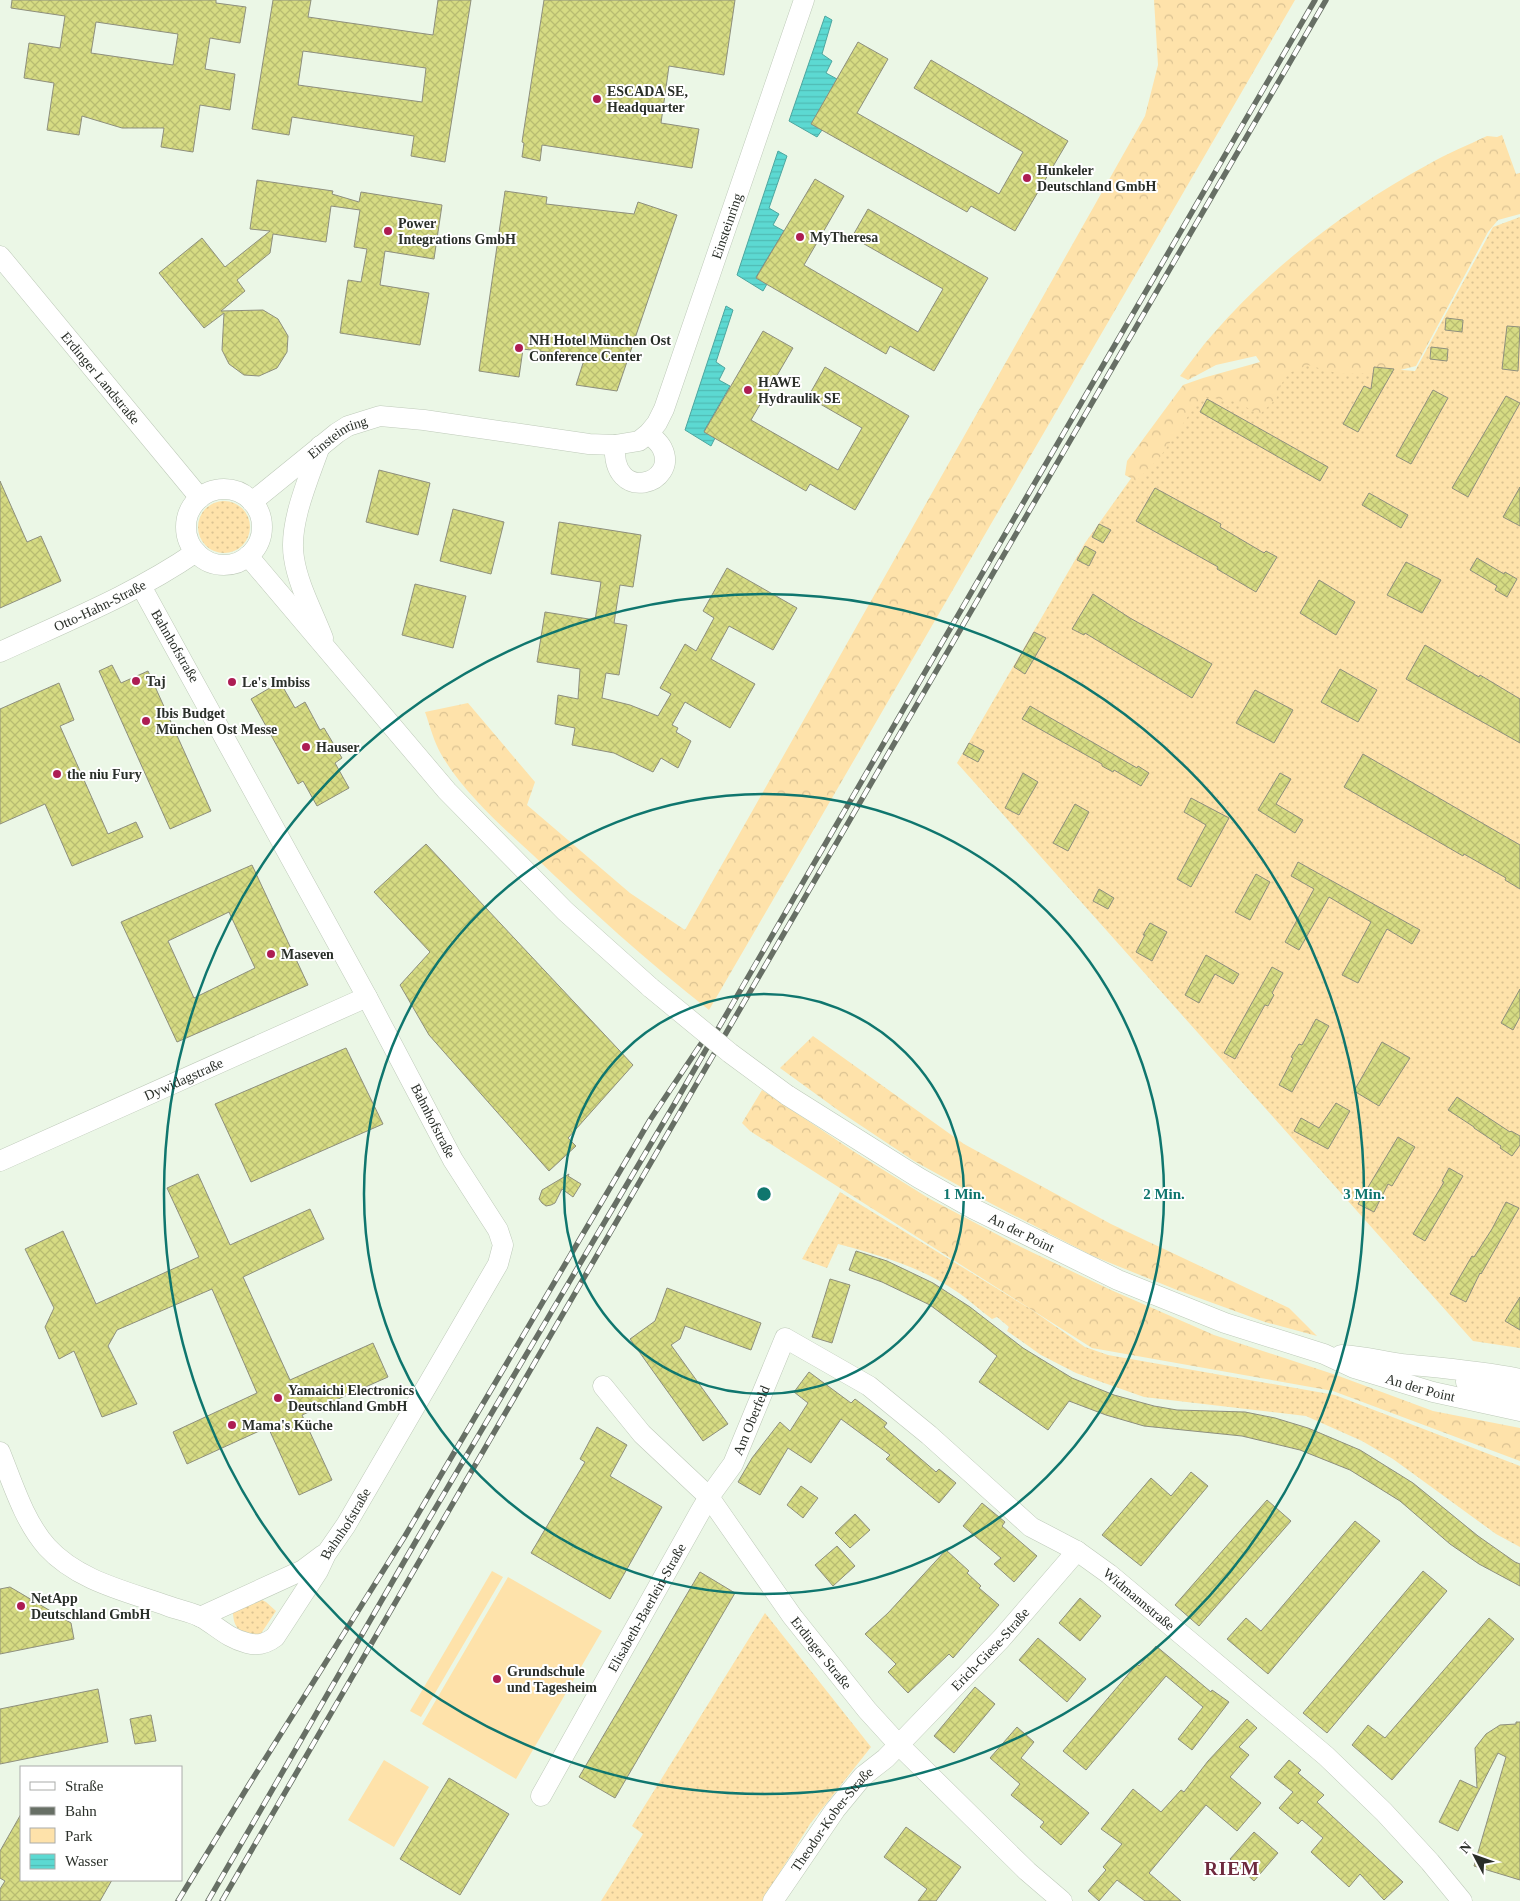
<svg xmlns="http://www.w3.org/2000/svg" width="1520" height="1901" viewBox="0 0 1520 1901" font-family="Georgia,serif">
<defs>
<pattern id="green-dots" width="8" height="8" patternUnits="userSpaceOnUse" patternTransform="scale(1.25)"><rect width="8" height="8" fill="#fee2aa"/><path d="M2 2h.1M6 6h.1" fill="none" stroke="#dac292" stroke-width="1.8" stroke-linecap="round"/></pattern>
<pattern id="forest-crowns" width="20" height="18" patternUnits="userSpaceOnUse" patternTransform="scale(1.25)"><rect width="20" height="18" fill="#fee2aa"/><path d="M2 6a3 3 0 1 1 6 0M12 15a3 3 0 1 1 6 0" fill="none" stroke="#dac292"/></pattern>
<pattern id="water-rules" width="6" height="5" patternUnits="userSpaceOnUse" patternTransform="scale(1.25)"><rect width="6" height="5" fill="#5cd9d2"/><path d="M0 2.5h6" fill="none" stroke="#50bbb4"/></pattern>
<pattern id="building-cross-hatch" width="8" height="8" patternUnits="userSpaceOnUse" patternTransform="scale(1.25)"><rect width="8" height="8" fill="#d6db83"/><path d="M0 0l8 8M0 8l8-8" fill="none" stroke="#b8bc71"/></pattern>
</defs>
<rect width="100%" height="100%" fill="#ebf7e6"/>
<!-- green -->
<path fill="url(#green-dots)" d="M1520,217V1348L1473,1341L957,763L1085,543L1194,390L1301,359L1353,366L1415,371L1493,227Z
M198 527a26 26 0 1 1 52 0a26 26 0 1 1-52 0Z
M840,1192L1032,1310L1085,1347L1108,1355L1335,1395L1520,1466V1547L1496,1534L1393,1459L1362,1441L1306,1416L1144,1397L1076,1373L1041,1355L1007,1331L1009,1327L997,1317L992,1319C981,1311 970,1301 959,1293C923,1268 880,1255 838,1244L827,1268L802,1259Z
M260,1599L266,1602L276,1611L258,1638C242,1632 233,1631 233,1611Z
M765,1613L871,1747L810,1824L762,1901H601L643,1834L632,1826Z"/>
<!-- forest -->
<path fill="url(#forest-crowns)" d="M1154,0H1295L709,1010C647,961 589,909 533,855C501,826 463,792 441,754C434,742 430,726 425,712L468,703L535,782L527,805L630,893L685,930L1145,116L1158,65Z
M1502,135L1516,174L1520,173V214L1498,220L1488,232L1416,366L1388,373L1340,374L1308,365L1289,373L1282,383L1276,399L1259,415L1238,402L1202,396L1160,457L1136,481L1125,475L1127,461L1183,385L1203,378L1260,362L1256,356L1216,365L1188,380L1180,376C1191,362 1201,347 1213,334C1274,264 1348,208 1429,164C1448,153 1468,145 1487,136L1497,137Z
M813,1036L964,1144L1111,1224L1289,1308L1317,1336L1265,1322L1177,1290L1093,1256L992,1204L914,1161L842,1113L780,1068Z
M762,1090L853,1151L930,1199L1021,1247L1111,1290L1214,1335L1336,1375L1433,1411L1520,1428V1461L1333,1391L1092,1348L750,1131L742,1123Z"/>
<!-- pitch -->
<path fill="#fee2aa" d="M492,1571L503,1577L421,1717L410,1711Z
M508,1577L602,1631L516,1779L422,1724Z
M384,1760L429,1787L394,1847L348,1820Z"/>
<!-- water -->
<path fill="url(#water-rules)" stroke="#4da69f" d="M825,16L832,20L822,54L832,61L826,73L837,79L812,124L822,130L817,137L789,121Z
M778,151L787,156L769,208L779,214L773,225L784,231L756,277L767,284L763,291L737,275Z
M726,306L733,310L716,362L725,368L719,380L730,386L704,431L715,438L711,446L685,430Z"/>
<!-- building -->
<path fill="url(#building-cross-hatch)" stroke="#8e8f7d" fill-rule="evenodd" d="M12,0H216V3L246,7L240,43L210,38L205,69L235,74L230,110L200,105L193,152L161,147L164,128H122L82,116L79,135L47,130L54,83L24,78L29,43L60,48L65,16L11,8ZM96,22L178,34L173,65L91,53Z
M273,0H311L308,17L433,35L438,0H471L445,162L411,156L414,136L292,117L289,135L252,129ZM303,51L426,68L422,102L298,85Z
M544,0H735L724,75L669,66L661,123L699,129L692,168L542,145L540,161L522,157L524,143L522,142Z
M858,42L888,59L857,113L999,194L1023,152L914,88L931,60L1068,141L1015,231L971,206L967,212L811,124Z
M815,179L844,196L804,265L918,332L943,289L852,237L868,209L988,278L934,371L890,346L886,354L756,278Z
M257,180L333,191L332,194L359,202L361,192L442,205L434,259L385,251L380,285L429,293L420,345L340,333L348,280L361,282L367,249L354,247L360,210L331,206L326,242L273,234L270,253L237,280L245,291L221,311L263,310L278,319L288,336L287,352L277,368L259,376L244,375L229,364L222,350L224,313L204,328L159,273L202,238L225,267L270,231L250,229Z
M505,191L547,197L546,204L634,214L638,202L677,215L617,391L576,385L585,357L523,349L519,377L479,371Z
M1446,318L1463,320L1462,332L1445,330Z
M1507,326L1520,327L1518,371L1502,369Z
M763,331L793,348L751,420L838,470L862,428L808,397L825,367L909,416L855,510L810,484L806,491L704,432Z
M1431,347L1448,349L1447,361L1430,359Z
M1374,367L1394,369L1358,432L1343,424L1364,386L1371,389Z
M1433,390L1448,398L1411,464L1396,456Z
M1506,396L1520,403L1468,497L1452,488Z
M1207,399L1328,467L1320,481L1200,412Z
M379,470L430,483L418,535L366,522Z
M0,481L27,542L41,536L61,581L0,608Z
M1520,487V526L1503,517Z
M1155,488L1221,524L1220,527L1264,553L1266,551L1277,557L1256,592L1217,569L1218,567L1136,521Z
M1369,493L1408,515L1401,528L1362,505Z
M453,509L504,522L491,574L440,561Z
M559,522L641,535L633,587L620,585L614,623L627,625L619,675L606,673L602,698L630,705L658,716L671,694L660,688L685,644L696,651L714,618L703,611L727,568L797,608L773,650L729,626L711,659L755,684L730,728L685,702L672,725L678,728L676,732L691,741L678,768L661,758L653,772L614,753L572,745L575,728L555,724L558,695L578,699L580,669L537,662L545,612L595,620L601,582L551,574Z
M1099,524L1111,530L1103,543L1092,537Z
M1085,546L1096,552L1089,566L1077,560Z
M1477,558L1504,574L1505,572L1517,579L1507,597L1495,590L1497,586L1470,570Z
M1406,562L1441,580L1422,613L1387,595Z
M1319,580L1355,602L1336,635L1300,613Z
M415,584L466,596L453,648L402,635Z
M1093,594L1130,618L1212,664L1192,698L1085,633L1084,635L1072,629Z
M1034,632L1046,638L1025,674L1014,667Z
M1425,645L1479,677L1480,675L1520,699V743L1406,679Z
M112,665L121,683L148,671L211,811L170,829L99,671Z
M1340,669L1377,690L1358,722L1321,702Z
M280,682L295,708L305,702L320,730L324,728L342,758L335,763L349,788L317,806L303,781L298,784L251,699Z
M59,683L74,720L60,726L108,834L136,822L143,837L72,866L45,804L0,824V709Z
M1255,690L1293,710L1274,743L1236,723Z
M1030,706L1137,768L1138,766L1149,773L1141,786L1114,770L1113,772L1102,766V764L1022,719Z
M969,743L984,751L978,762L963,754Z
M1363,754L1520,845V889L1505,880L1506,878L1464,854L1463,856L1344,787Z
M1023,773L1038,782L1019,815L1005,808Z
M1280,773L1291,779L1276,804L1303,820L1295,833L1258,810Z
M1191,798L1229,818L1191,887L1177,879L1206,825L1184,812Z
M1075,804L1089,812L1068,851L1053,843Z
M426,844L633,1065L568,1138L576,1146L549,1171L429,1035L400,985L430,952L374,892Z
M1298,862L1420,930L1412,944L1387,929L1358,983L1342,975L1371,922L1329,897L1299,950L1285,942L1314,889L1291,876Z
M252,865L308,985L177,1042L121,922ZM229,912L255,968L194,998L168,941Z
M1256,874L1270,882L1250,920L1235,912Z
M1099,889L1114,898L1108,909L1093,901Z
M1150,923L1167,932L1152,961L1136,952L1145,935H1143Z
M1206,955L1239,974L1233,984L1215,974L1199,1003L1185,995Z
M1272,967L1283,973L1272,993L1274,995L1268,1006L1265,1005L1235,1059L1224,1053Z
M1520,989V1017L1513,1030L1501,1023Z
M1316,1019L1329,1026L1292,1092L1279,1085L1293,1058L1291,1057L1299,1044L1302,1045Z
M1382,1042L1410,1058L1379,1106L1354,1091Z
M346,1048L383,1124L251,1182L215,1104Z
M1457,1097L1510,1132L1511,1131L1520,1136V1145L1512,1156L1500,1148L1501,1146L1474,1128V1127L1448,1110Z
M1336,1103L1350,1111L1328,1149L1294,1131L1301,1118L1319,1128Z
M1398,1137L1415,1147L1392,1186L1388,1184L1374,1212L1358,1204Z
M1449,1168L1463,1176L1425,1241L1413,1234L1444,1182L1442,1181Z
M198,1174L230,1245L310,1209L324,1239L243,1277L290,1380L373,1343L388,1377L302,1415L332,1480L299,1495L268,1427L187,1464L173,1432L257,1393L212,1289L117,1330L108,1346L137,1404L102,1417L74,1351L59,1359L45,1327L54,1308L25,1249L63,1231L96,1304L199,1257L167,1188Z
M569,1174L568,1176L581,1184L573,1197L562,1189L555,1203L551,1205L546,1206L542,1203L539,1199L542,1190Z
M1506,1202L1519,1208L1481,1274L1480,1273L1466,1302L1450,1294L1472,1256L1474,1257L1492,1229Z
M856,1251L887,1261L933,1283L970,1307L1023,1348L1072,1378L1114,1395L1154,1406L1177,1410L1245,1412L1275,1418L1308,1428L1360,1450L1413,1483L1478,1536L1515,1562L1520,1564V1586L1479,1564L1450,1544L1400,1501L1350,1470L1300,1450L1242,1436L1144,1426L1106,1415L1069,1401L1048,1430L979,1382L997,1356L982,1344L930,1305L882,1282L849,1270Z
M830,1279L850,1285L832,1343L812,1337Z
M667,1288L761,1323L751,1350L685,1326L680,1339L671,1345L728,1424L703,1441L630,1339L655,1321Z
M1520,1297V1330L1505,1321Z
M809,1372L851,1403L855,1399L887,1423L884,1427L936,1472L939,1469L956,1483L939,1503L886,1459L890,1455L841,1419L811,1463L788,1448L760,1495L738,1482L752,1458L780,1422L790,1431L808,1403L794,1392Z
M597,1427L627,1445L610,1476L662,1507L610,1599L531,1553L585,1462L580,1459Z
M1191,1472L1208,1486L1141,1566L1102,1535L1151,1478L1171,1496Z
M801,1486L818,1498L803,1518L787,1505Z
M1267,1500L1291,1521L1199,1626L1175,1605Z
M982,1503L1005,1522L1002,1526L1037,1556L1014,1582L994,1564L1001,1558L963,1526Z
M855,1514L870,1530L850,1548L835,1533Z
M1355,1521L1380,1541L1268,1674L1227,1639L1246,1618L1261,1631Z
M837,1546L855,1566L833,1586L815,1565Z
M946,1550L969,1571L967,1573L981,1586L979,1588L999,1605L953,1658L949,1654L908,1693L888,1672L896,1664L865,1634L888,1613Z
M1423,1571L1447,1591L1327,1733L1303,1713Z
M700,1572L735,1593L615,1798L579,1777Z
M10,1587L71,1623L74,1639L0,1654V1589Z
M1080,1598L1101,1616L1080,1641L1059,1623Z
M1489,1618L1514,1639L1392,1780L1352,1745L1368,1725L1385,1738Z
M1038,1638L1086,1679L1067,1702L1019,1660Z
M1156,1646L1211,1692L1212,1690L1229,1702L1192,1750L1178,1739L1203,1707L1166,1676L1086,1770L1063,1751L1137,1664L1139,1666Z
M975,1687L995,1704L954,1753L934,1736Z
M98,1689L108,1742L0,1764V1709Z
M151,1715L156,1741L135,1744L130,1719Z
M1247,1719L1257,1728L1239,1747L1249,1755L1230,1777L1261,1803L1237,1831L1206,1805L1149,1873L1181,1901H1145L1117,1880L1099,1901L1088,1891L1106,1870L1103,1867L1122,1844L1101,1829L1133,1789L1161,1812L1181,1790L1184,1792L1208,1761Z
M1516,1722H1520V1880L1474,1866L1506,1757L1498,1753L1458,1831L1439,1822L1460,1780L1477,1788L1475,1748L1486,1734L1500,1725L1516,1724Z
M1017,1727L1034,1742L1021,1758L1089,1813L1061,1845L1040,1827L1044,1822L1011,1795L1020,1784L990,1758Z
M1289,1760L1301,1770L1298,1773L1324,1795L1317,1802L1403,1882L1384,1900L1360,1874L1349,1887L1311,1852L1323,1838L1302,1820L1298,1824L1279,1808L1293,1792L1274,1777Z
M449,1778L509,1814L460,1895L400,1859Z
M21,1814V1880H112L100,1901H0V1889L5,1881L0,1878V1851Z
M906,1827L961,1867L936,1901H918L927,1889L884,1857Z
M1254,1832L1278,1853L1254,1881L1230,1859Z"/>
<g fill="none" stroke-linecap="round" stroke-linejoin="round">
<defs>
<g id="minor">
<path id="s1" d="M0,256L200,498"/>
<path d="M615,445C611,505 680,484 662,448C659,442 653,438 649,433"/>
<path d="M320,446C309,478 288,524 294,558C298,585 313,612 323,638"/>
<circle cx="224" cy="527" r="38"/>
<path id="s2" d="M252,502L337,433L348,426L380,416L424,420L589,444L615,445L639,441L649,433L657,423L664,409L804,0"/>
<path d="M248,556L447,791L565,911L651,988"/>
<path id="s3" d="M0,652C67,621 135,594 196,552"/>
<path id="s4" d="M787,1095L919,1178L974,1209L1118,1280L1225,1323L1324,1354L1354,1368L1433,1392L1520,1411"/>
<path id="s5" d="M0,1161L367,997"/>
<path d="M1341,1355C1362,1356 1381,1361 1402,1364C1441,1368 1481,1371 1520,1379"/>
<path d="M1466,1382L1520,1396"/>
<path id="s6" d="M603,1386L642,1434L709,1497L792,1616L867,1710L898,1744L1027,1871L1062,1901"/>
<path id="s7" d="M0,1452C13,1484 24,1521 47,1547C78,1581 126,1591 168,1606C179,1610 191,1612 201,1617C217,1626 227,1638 247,1643C258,1646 266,1644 275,1637L318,1571L326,1554L346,1525L498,1264L503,1245L498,1230L453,1160L367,997L141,586"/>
<path d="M200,1617L303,1570L323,1555"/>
<path id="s8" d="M541,1796L700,1512L709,1497L733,1464L785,1338L869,1386L929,1435L1031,1527L1077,1551L1109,1574L1200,1650L1326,1756L1384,1812L1430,1862L1462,1901"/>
<path id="s9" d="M773,1901L835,1810L863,1776L886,1758L1001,1639L1077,1551"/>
</g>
</defs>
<!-- minor casing -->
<use href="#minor" stroke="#becab9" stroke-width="21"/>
<!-- minor -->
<use href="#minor" stroke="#fff" stroke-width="20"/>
<defs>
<path id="rail" d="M178,1901L250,1783L405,1536L650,1120L711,1029
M208,1901L416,1541L675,1103L1315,0
M222,1901L1326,0"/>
</defs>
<!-- rail casing -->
<use href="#rail" stroke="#676f65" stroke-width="5.5"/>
<!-- rail -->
<use href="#rail" stroke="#fff" stroke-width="4" stroke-dasharray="11" stroke-linecap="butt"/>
<defs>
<path id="minor-bridge" d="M651,988L730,1053L787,1095"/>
</defs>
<!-- minor-bridge casing -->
<use href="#minor-bridge" stroke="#becab9" stroke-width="21" stroke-linecap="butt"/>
<!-- minor-bridge -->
<use href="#minor-bridge" stroke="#fff" stroke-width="20"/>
</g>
<!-- distance rings -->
<g fill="none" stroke="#0f766e" stroke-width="2.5">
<circle cx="764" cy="1194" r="200"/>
<circle cx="764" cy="1194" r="400"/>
<circle cx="764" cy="1194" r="600"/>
</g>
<!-- markers -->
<g fill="#ad1d53" stroke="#fff" stroke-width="2">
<circle cx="597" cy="99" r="5"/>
<circle cx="1027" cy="178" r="5"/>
<circle cx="388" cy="231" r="5"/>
<circle cx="800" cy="237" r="5"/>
<circle cx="519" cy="348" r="5"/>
<circle cx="748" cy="390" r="5"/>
<circle cx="136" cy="681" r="5"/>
<circle cx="232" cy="682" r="5"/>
<circle cx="146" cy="721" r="5"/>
<circle cx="306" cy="747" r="5"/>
<circle cx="57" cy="774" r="5"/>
<circle cx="271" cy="954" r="5"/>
<circle cx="278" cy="1398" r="5"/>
<circle cx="232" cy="1425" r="5"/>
<circle cx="21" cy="1606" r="5"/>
<circle cx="497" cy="1679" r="5"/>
</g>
<g text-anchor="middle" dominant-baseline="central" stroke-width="4" stroke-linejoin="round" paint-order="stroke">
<!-- poi labels -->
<g font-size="14" font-weight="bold" fill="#2a2f29" stroke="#fff" text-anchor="start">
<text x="607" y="91">ESCADA SE,<tspan x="607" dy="16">Headquarter</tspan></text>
<text x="1037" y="170">Hunkeler<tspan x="1037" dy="16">Deutschland GmbH</tspan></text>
<text x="398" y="223">Power<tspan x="398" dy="16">Integrations GmbH</tspan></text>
<text x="810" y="237">MyTheresa</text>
<text x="529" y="340">NH Hotel München Ost<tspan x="529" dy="16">Conference Center</tspan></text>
<text x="758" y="382">HAWE<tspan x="758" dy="16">Hydraulik SE</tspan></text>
<text x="146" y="681">Taj</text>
<text x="242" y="682">Le's Imbiss</text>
<text x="156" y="713">Ibis Budget<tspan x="156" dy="16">München Ost Messe</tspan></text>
<text x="316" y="747">Hauser</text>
<text x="67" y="774">the niu Fury</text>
<text x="281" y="954">Maseven</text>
<text x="288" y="1390">Yamaichi Electronics<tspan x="288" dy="16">Deutschland GmbH</tspan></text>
<text x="242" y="1425">Mama's Küche</text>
<text x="31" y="1598">NetApp<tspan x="31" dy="16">Deutschland GmbH</tspan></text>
<text x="507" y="1671">Grundschule<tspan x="507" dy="16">und Tagesheim</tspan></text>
</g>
<!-- street labels -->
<g font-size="14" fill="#2a2f29" stroke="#fff">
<text stroke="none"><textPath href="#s2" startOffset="652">Einsteinring</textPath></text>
<text stroke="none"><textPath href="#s1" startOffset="158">Erdinger Landstraße</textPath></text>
<text stroke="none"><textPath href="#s2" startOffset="108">Einsteinring</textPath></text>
<text stroke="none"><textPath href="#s3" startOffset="110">Otto-Hahn-Straße</textPath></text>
<text transform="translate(175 646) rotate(60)">Bahnhofstraße</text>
<text stroke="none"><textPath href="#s5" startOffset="201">Dywidagstraße</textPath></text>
<text transform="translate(433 1121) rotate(63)">Bahnhofstraße</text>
<text stroke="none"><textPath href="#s4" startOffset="272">An der Point</textPath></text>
<text stroke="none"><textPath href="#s4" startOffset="701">An der Point</textPath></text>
<text stroke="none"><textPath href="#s8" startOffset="431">Am Oberfeld</textPath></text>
<text stroke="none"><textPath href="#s7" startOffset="494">Bahnhofstraße</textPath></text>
<text stroke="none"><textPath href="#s8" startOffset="962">Widmannstraße</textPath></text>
<text stroke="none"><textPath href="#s8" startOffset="216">Elisabeth-Baerlein-Straße</textPath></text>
<text stroke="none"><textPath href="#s9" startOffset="334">Erich-Giese-Straße</textPath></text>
<text stroke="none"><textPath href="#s6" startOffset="346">Erdinger Straße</textPath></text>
<text stroke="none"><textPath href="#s9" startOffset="101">Theodor-Kober-Straße</textPath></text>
</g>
<!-- district labels -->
<g font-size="19" font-weight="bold" letter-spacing="1" fill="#6e293d" stroke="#fff">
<text x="1232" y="1868">RIEM</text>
</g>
</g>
<circle cx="764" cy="1194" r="8" fill="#0f766e" stroke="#fff" stroke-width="2.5"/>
<g font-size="15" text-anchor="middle" font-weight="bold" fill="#0f766e" stroke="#fff" stroke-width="4" stroke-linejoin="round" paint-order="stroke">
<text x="964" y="1199">1 Min.</text>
<text x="1164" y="1199">2 Min.</text>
<text x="1364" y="1199">3 Min.</text>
</g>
<!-- legend -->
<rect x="20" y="1766" width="162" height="115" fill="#ffffff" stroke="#aaaca9"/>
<rect x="30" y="1782" width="25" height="8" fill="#ffffff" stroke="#aaaca9"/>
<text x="65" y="1791" font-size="15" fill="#2a2f29">Straße</text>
<rect x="30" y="1807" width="25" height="8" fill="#676f65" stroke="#aaaca9"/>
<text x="65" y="1816" font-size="15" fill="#2a2f29">Bahn</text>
<rect x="30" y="1828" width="25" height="15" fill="#fee2aa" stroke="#aaaca9"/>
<text x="65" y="1841" font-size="15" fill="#2a2f29">Park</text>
<rect x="30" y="1854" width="25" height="15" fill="url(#water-rules)" stroke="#aaaca9"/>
<text x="65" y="1866" font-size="15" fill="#2a2f29">Wasser</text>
<!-- north arrow -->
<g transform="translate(1475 1856) rotate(311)" stroke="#ffffff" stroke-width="4" paint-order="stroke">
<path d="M0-4L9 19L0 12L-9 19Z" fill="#2a2f29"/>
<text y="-8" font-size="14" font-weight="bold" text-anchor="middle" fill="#2a2f29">N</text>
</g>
</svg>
